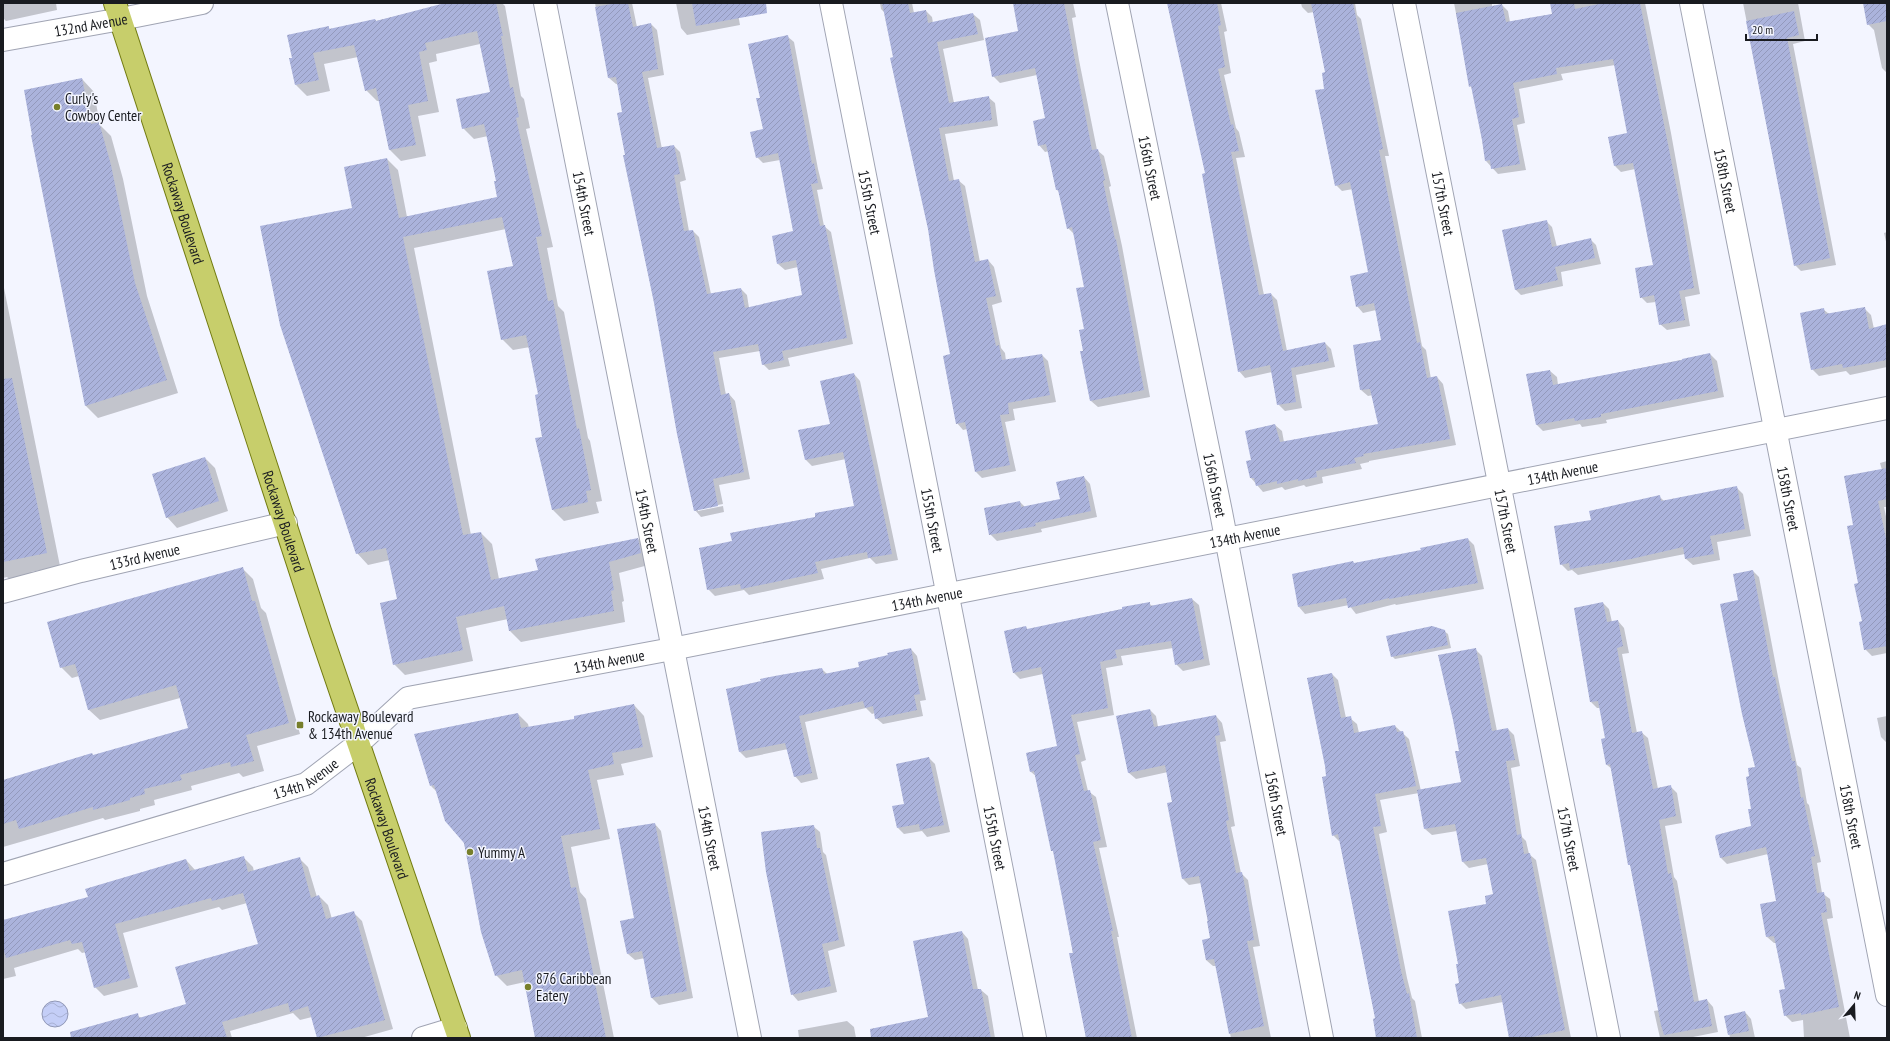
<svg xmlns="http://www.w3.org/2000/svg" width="1890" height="1041" viewBox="0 0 1890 1041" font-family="'PT Sans Narrow',sans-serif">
<defs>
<pattern id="water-waves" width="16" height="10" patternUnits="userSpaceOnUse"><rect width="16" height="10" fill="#c4cef7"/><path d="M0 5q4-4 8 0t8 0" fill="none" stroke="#a8b0d3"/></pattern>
<pattern id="building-hatch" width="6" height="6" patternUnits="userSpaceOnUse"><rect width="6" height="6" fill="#abb3dc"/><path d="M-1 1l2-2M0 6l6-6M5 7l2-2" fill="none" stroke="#9399bc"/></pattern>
</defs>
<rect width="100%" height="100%" fill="#f3f5ff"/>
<!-- water -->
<path fill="url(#water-waves)" stroke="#9198b6" d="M42 1014a13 13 0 1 1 26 0a13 13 0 1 1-26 0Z"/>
<!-- shadow -->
<path fill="#0003" d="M3,3H56L57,10L6,21L3,18Z
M450,3H502L505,6L521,96L524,99L530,128L526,129L553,247L547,248L558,306L564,312L588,438L590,441L602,501L596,502L599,513L564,521L553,510L540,395L530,347L513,350L502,339L514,267L506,229L414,248L471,535L481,533L492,544L499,579L539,571L638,539L649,550L652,564L619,573L624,601L622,602L625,622L521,642L510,631L508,619L466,628L473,661L405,675L394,664L399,600L390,560L368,565L357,553L353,208L387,159L398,170L407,217L498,198L497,182L488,136L474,139L463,128L491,93L480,44L436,54L437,61L429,63L439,112L418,116L426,156L401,161L390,150L380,101H377L366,90L358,57L324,64L330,91L307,96L296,85L293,59L328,27L331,30L375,20L376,21Z
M595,3H632L637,27L651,24L657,30L664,75L648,78L662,149L674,146L680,152L686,180L680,182L689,231H693L699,237L711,294L741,289L747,295L749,308L804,296L798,267L785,270L778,264L794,232L780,160L763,163L757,157L764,130L761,98L787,36L794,42L818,169L823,189L817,190L824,226L831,232L853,344L788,358L790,366L769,370L763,364L760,351L719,358L726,395L729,394L735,401L750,479L719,485L723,504L698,509V511L723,506L724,512L701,517L695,510L626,156L624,113L618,84H616L609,78Z
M676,3H736L740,25L687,35L681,28Z
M880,3H912L914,13L926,11L932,17L933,23L973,14L980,20L984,40L943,49L954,103L988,97L995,103L998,126L945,134L954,181L958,180L965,186L980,262L988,260L994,267L1002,302L992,305L1001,348L1005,353L1006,361L1042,355L1048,361L1056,402L1013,409L1015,420L1005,422L1016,471L982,478L976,472L967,429L963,430L957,423L951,355L929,229L904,120L886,14L881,9Z
M1014,3H1073L1076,17L1072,18L1079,60L1097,150L1104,156L1111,186L1109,187L1122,246L1150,397L1098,407L1091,401L1081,352H1084L1085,330V288L1074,234L1068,228L1060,193L1057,190L1049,151L1045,152L1039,145L1047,119L1037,75L1000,83L993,76L1019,32Z
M1170,3H1221L1227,31L1224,32L1231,73L1224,75L1236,128L1239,132L1245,157L1236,158L1264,295L1271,294L1277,300L1287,351L1325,343L1331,349L1335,367L1296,375L1302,408L1285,411L1278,404L1272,372L1245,378L1239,371L1206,174Z
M1301,3H1355L1357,15L1361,19L1389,156H1385L1422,346L1426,350L1431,379L1437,377L1443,384L1456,445L1369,461V462L1360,464L1362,469L1322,477L1323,483L1306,487L1304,485L1285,490L1282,487L1263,492L1251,478L1253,461L1275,425L1282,431L1284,442L1379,425L1373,395L1368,396L1361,390L1382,340L1376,310L1363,313L1357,306L1369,273L1353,189L1342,191L1336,185L1325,90L1326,73L1314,12L1308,13L1302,7Z
M1454,3H1492V7L1502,5L1508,11L1510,22L1553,14L1558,3H1645L1671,133L1700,294L1685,297L1690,326L1667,330L1660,324L1656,302L1647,303L1641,297L1654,266L1635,169L1621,172L1615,166L1609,138L1628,134L1615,65L1561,74L1563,80L1519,89L1525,123L1517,125L1526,170L1498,174L1486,161L1473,89L1470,86Z
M1743,3H1798L1805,41L1793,44L1836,265L1801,271L1795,265Z
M1864,3H1887V73L1882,68L1874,30L1868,24Z
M82,79L94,92L100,125L111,136L123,179L147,296L178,393L98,418L86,406Z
M1546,221L1552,227L1557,247L1590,239L1596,245L1601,264L1561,272L1563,286L1521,295L1515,289Z
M1887,232V246L1884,233Z
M3,283L60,566L31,572V576L10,580L7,577L3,578Z
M1864,308L1871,315L1874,329L1887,326V367L1850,375L1846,371L1819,376L1812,369L1823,309L1829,314Z
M1710,354L1717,361L1724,397L1606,420L1607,423L1582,427L1580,424L1543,431L1537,425L1550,371L1557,377L1558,385Z
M854,374L860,381L898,560L876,564L870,558L821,569L824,579L749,595L744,590L715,596L708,589L733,542L855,506L846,459L812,466L806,460L831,425Z
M205,458L215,468L228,511L177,528L167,517Z
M1887,461V507H1884L1887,521V653L1872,656L1865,649L1854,526L1882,470L1880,463Z
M1084,477L1090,484L1097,517L1041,529L1042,532L997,541L990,534L1020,502L1025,507L1061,500Z
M1736,487L1743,494L1751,536L1717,542L1720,560L1693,565L1686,559L1685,554L1578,575L1572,570L1568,571L1561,564L1592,521L1659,496L1665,502Z
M1468,539L1474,545L1484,589L1396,605L1395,604L1356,614L1349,605L1305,614L1299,607L1293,575L1422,551Z
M242,568L253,579L261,608L266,613L300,734L257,746L264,771L243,777L239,773L191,786L192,790L154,800L155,805L140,809V811L105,820L103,818L3,847V781L92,754L94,756L189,729L180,698L100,720L89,710L79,676L72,678L61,667Z
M1753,571L1759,577L1779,682L1797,765L1801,768L1807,803L1809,805L1821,862L1817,863L1822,893L1830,899L1833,918L1827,919L1850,1038H1804L1803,1020L1792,1022L1785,1015L1786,989L1776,943H1774L1767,937L1777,902L1768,854L1727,864L1720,857L1752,827L1751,777L1756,768L1739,601Z
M1192,599L1199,605L1210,665L1183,671L1176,664L1173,648L1121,656L1123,665L1106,668L1114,715L1077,722L1086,760L1081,762L1088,791L1096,797L1107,847L1099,848L1119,937H1117L1137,1038H1086L1066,909L1037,777L1031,772L1027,753L1058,747L1043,674L1020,679L1014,673L1026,627L1028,630L1149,603L1152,606Z
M1603,603L1609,609L1612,622L1618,621L1624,628L1629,653L1622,654L1637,733L1641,732L1648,738L1658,789L1670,786L1677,793L1682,823L1665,826L1674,877L1677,881L1699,1002L1707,1000L1713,1007L1718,1032L1688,1038H1660L1654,1011L1660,1010L1632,867L1629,864L1612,769L1607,765L1606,739L1600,708H1597L1591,702Z
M1444,631L1448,634L1451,648L1395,659L1392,656Z
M911,649L917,656L926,700L920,701L923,716L883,724L876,718L875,713L872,714L866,708L805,722L818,779L801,783L795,776L788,749L746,758L740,752L727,690L822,669L827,674L860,668Z
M1475,649L1482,656L1497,731L1508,729L1514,735L1520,766L1511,768L1522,837L1526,841L1529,854L1536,860L1571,1038H1510L1503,1002L1466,1009L1460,1003L1459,964L1487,904L1494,895L1488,864L1469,868L1463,862L1457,831L1432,835L1425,829L1419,793L1380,800L1387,832L1379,834L1407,978L1412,998L1415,1001L1422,1038H1377L1376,1019L1341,841H1339L1333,835L1327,777L1332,674L1338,680L1346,718H1350L1357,724L1359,733L1395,726L1409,739L1421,791L1462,783L1460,752Z
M634,705L644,716L653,757L621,764L624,775L597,780L610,839L571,847L580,892L586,899L614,1038H536L525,982L507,986L496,975L464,843L437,792L431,786L518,714L528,724L529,728L575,720Z
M1150,710L1156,716L1158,727L1216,716L1222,723L1226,741L1220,742L1235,826L1231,827L1241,873L1248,880L1252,904L1260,946L1253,947L1271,1038H1231L1216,966H1213L1206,960L1203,940L1211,939L1201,883L1189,885L1183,879L1168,772L1136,779L1129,773L1117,716Z
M1887,716V742H1886L1881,737L1877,718Z
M929,758L935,764L950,832L927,837L922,831L904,834L898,828L905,805Z
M655,824L661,831L693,998L659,1005L652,998L645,958L635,960L628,954Z
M813,826L820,832L823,852L826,855L845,946L828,951L837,992L798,1001L792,994Z
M243,857L253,867L254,872L299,858L308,867L317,897L319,896L328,905L332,919L353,912L362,921L393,1029L361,1038H318L312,1017L300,1020L293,1013L230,1031L232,1038H104L137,1015L141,1018L187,1005L259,945L247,903L222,910L219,907L123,933L138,987L104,996L95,987L86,952L82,953L78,949L14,968L16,976L3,979V921L89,898L186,860L196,871Z
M962,932L968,939L978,990H981L988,996L995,1038H895L929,1018Z
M1745,1012L1751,1019L1755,1038H1730L1726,1017Z
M847,1021L854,1027L856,1038H799L798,1030Z"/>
<!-- building -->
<path fill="url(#building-hatch)" d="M445,3H496L503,36H501L510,88L513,87L519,117L516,118L542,236L536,237L548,301L553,300L577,429L579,428L591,490L586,491L588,502L552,510L535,438L542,437L535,395L538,394L526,335L501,340L487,271L513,266L502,217L403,237L463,535L481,532L491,580L538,570L535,559L638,538L641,553L609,562L614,590L611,591L614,611L509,631L504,606L456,617L463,650L393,665L380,603L397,599L386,548L356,554L280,325L260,226L352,208L344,167L387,158L399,218L497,197L494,181H496L484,124L462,129L456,99L490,92L477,31L425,43L427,50L419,52L428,101L408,105L416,145L389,150L376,88L365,91L354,45L313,53L319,80L295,85L289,58H292L287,35L329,26V29L375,19L376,21Z
M617,3H628L633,27L651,23L658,69L642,72L657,148L674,145L680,174L674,175L684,231L693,230L707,294L741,288L745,308L802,295L796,260L777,264L772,236L793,231L778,153L756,158L750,132L763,129L756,98H760L748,44L788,35L812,164L814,163L818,183L811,184L820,226L825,225L847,338L782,351L784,360L762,365L758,344L713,352L721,395L729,393L744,472L713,479L718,506L694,511L677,434L654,303L623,155H625L617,113L622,112L616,77L608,78L595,7Z
M692,3H766L767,13L696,26Z
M882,3H908L910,13L926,10L928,23L973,13L978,34L937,42L949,103L989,96L992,120L939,128L949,181L959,179L975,262L988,259L996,296L986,298L996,346L999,345L1002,360L1042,354L1050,395L1008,403L1009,414L1000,415L1010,465L975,472L965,422L956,424L943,356L950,354L942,313L934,270L928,229L890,58L893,57Z
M1013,3H1064L1092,150L1098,149L1105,180L1103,181L1115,239H1116L1144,390L1090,401L1080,351H1083L1079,330L1084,329L1076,288L1084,287L1072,227L1067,229L1058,190H1056L1046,144L1038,146L1033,121L1045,118L1035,68L992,77L985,38L1018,31Z
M1167,3H1217L1221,25L1218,26L1225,67L1218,69L1231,125L1233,124L1239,151L1231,152L1259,295L1271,293L1283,351L1325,342L1329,361L1291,368L1296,402L1277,405L1270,365L1238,372L1202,174L1205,173Z
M1311,3H1353L1383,149L1379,150L1417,343L1420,342L1427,378L1437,376L1450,439L1363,454L1364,456L1354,458L1356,463L1316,471L1317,477L1298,481V479L1277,484V481L1256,486L1254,478H1250L1246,461L1251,460L1245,431L1275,424L1280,442L1378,424L1370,389L1360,390L1353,345L1381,340L1374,303L1356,307L1350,276L1368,272L1350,182L1335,186L1315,90L1324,89L1322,73L1325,72Z
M1550,3H1574L1575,9L1604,3H1640L1682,215L1694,288L1679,291L1685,320L1659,325L1654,295L1640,298L1635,268L1653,265L1633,163L1614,166L1608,137L1627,133L1613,59L1556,68L1557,74L1513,83L1519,117L1512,119L1520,164L1491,169L1490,160L1485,161L1482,140L1471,86L1469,87L1456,13L1502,4L1506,22L1552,14Z
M1863,3H1887V21L1867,25Z
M1794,11L1799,35L1787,38L1830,258L1794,266L1746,21Z
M82,78L91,124L99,122L111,165L135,283L167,380L85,406L31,135H32L24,90Z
M1547,220L1552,247L1591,238L1595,258L1555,267L1558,280L1515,290L1502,230Z
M1865,307L1869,329L1887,324V360L1843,368L1842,364L1811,370L1800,313L1824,308L1825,314Z
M1710,353L1718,391L1601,414V417L1575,421L1574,418L1536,425L1526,374L1550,370L1553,385L1682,360V359Z
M854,373L892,554L868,558L867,552L815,562L818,573L741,589L740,584L707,590L699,548L732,541L730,533L815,517V513L854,506L843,452L805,460L798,430L830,424L820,381Z
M12,378L47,553L3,562V379Z
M205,457L219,501L166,518L152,474Z
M1887,468V499L1878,501L1887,543V646L1864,650L1859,622L1862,621L1854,584L1858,583L1847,526L1853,525L1844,476Z
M1084,476L1091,511L1035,523L1036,526L989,535L984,508L1020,501L1021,507L1060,499L1056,482Z
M1737,486L1745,529L1710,536L1714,554L1685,559L1683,547L1631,559L1570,569L1569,563L1560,565L1554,526L1591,520L1589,511L1660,495L1661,501Z
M1468,538L1478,583L1389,599V598L1348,608L1346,598L1298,607L1292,574L1353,561L1354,563L1421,550L1420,548Z
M243,567L252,601H255L289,723L246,735L254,761L231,767L230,762L180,775L182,780L144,789L145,794L130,798V800L93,810V807L19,829L16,820L3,824V780L92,753L93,755L188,728L176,685L88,710L75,664L60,668L47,622Z
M1753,570L1773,677H1775L1792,761H1795L1801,798L1803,797L1815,856L1811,857L1817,893L1824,892L1827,912L1821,913L1839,1007L1801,1015V1013L1784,1016L1779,990L1785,989L1774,936L1766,937L1760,904L1776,901L1766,847L1720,858L1715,837L1716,835L1751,826L1748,809H1751L1746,777L1749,776L1748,768L1755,767L1742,714L1720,604L1738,600L1733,574Z
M1192,598L1204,659L1175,665L1171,641L1115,650L1117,658L1100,662L1108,708L1071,715L1080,754L1075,755L1084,791L1090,790L1101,840L1093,842L1113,931H1111L1132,1038H1086L1069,953H1073L1053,851H1051L1034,771L1030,772L1026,753L1057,746L1041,667L1013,673L1004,631L1026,626L1027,629L1122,609V607L1150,602V606Z
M1603,602L1607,622L1618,620L1623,646L1617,648L1632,733L1642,731L1653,789L1671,785L1676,816L1659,820L1668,874L1671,873L1694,1002L1707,999L1712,1026L1664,1035L1661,1025L1630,865H1628L1610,764L1606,765L1601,739L1605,738L1598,701L1590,702L1574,608Z
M1432,626L1445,630L1448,645L1391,657L1386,636Z
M911,648L920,694L914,695L917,710L875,719L873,706L865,708L863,701L799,716L812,773L794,777L785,743L739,752L726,689L761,681L760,679L780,675L822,668L824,674L859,667L858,662L888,655L887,653Z
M1476,648L1492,731L1508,728L1515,760L1506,761L1517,835L1521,834L1524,854L1530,853L1565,1030L1527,1038H1509L1501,995L1459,1004L1455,984L1459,983L1456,964H1458L1448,911L1486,904L1485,896L1493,894L1486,858L1462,862L1455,824L1424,829L1417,790L1461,782L1455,751H1459L1453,720L1438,655Z
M1332,673L1341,718L1351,716L1354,733L1395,725L1397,732L1403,731L1411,762L1416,786L1375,794L1381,826L1373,827L1401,971L1407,994L1409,993L1417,1038H1376L1373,1019L1375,1018L1338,834L1332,836L1322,777L1326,776L1325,766L1307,678Z
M634,704L643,747L612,753L614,764L588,770L600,829L561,836L571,888L576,887L606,1038H535L522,970L495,976L481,932L464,843L445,821L434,785L430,786L414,734L518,713L521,728L574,719V716Z
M1150,709L1154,727L1216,715L1220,735L1215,736L1229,820L1226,821L1236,873L1242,872L1247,897L1254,940L1247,941L1264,1026L1229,1034L1214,959L1206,960L1202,940L1210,938L1207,921H1208L1199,876L1182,879L1167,803L1172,802L1165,765L1128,773L1116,716Z
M929,757L944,825L920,830L919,824L897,828L892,806L904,804L896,764Z
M655,823L687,991L651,998L642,951L627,954L620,921L634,918L617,829Z
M814,825L817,848H820L839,940L822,944L831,986L791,995L766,872L761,832Z
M244,856L248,872L300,857L311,898L319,895L326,919L354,911L385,1020L317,1038L308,1006L290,1012L288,1003L222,1022L227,1038H71L70,1032L138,1013L139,1018L186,1004L175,967L258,944L243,893L212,901L211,898L115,924L130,978L94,988L82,942L72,944L70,940L6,958L3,948V920L88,897L85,889L186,859L190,871Z
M962,931L973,989H981L991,1038H871L870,1029L928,1017L913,941Z
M1745,1011L1749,1031L1728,1035L1724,1016Z"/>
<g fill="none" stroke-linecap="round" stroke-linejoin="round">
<defs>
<g id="minor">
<path id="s1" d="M545,3L750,1038"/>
<path id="s2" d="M831,3L1035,1038"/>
<path id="s3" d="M1117,3L1221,512L1322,1038"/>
<path id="s4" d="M1404,3L1609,1038"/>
<path id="s5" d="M1691,3L1887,995"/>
<path id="s6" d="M3,40L121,19L202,3"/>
<path id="s7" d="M3,592L81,571L286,523"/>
<path id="s8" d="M3,874L306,784L358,744L408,698L672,649L1887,408"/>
<path d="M423,1038L456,1028"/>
</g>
<g id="major">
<path id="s9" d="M115,3L320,631L459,1038"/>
</g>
</defs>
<!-- minor casing -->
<use href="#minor" stroke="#a0a4b3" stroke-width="24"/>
<!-- major casing -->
<use href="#major" stroke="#727b11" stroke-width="24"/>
<!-- minor -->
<use href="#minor" stroke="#fff" stroke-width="22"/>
<!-- major -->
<use href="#major" stroke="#c7ce6b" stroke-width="22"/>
</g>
<!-- markers -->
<g fill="#777f2b" stroke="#f3f5ff" stroke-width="1.5">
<circle cx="57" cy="107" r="4"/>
<rect x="296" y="721" width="8" height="8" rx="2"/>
<circle cx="470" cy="852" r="4"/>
<circle cx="528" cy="987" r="4"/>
</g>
<g text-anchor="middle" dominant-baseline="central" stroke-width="3" stroke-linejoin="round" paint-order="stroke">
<!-- street labels -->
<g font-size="15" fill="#191b20" stroke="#f3f5ff">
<text stroke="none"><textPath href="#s6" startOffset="89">132nd Avenue</textPath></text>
<text stroke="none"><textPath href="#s3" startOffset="168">156th Street</textPath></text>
<text stroke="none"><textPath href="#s5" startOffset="181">158th Street</textPath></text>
<text stroke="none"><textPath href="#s1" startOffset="204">154th Street</textPath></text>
<text stroke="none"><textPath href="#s2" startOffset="203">155th Street</textPath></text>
<text stroke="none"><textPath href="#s4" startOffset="204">157th Street</textPath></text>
<text stroke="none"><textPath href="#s9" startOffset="221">Rockaway Boulevard</textPath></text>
<text stroke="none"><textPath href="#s8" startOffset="1626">134th Avenue</textPath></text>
<text stroke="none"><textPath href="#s3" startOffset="492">156th Street</textPath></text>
<text stroke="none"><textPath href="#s5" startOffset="505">158th Street</textPath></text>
<text stroke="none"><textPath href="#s4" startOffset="528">157th Street</textPath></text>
<text stroke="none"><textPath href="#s9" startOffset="545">Rockaway Boulevard</textPath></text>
<text stroke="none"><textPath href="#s1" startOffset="528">154th Street</textPath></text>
<text stroke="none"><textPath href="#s2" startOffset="527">155th Street</textPath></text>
<text stroke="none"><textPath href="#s8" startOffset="1302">134th Avenue</textPath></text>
<text stroke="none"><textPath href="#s7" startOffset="146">133rd Avenue</textPath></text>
<text stroke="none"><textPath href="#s8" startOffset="978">134th Avenue</textPath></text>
<text stroke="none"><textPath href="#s8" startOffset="654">134th Avenue</textPath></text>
<text stroke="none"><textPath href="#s8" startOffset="318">134th Avenue</textPath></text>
<text stroke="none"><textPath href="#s3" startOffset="816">156th Street</textPath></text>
<text stroke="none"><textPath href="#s5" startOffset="829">158th Street</textPath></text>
<text stroke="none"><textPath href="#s9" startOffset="869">Rockaway Boulevard</textPath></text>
<text stroke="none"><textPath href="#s1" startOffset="851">154th Street</textPath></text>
<text stroke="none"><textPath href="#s2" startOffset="851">155th Street</textPath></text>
<text stroke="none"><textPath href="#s4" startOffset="852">157th Street</textPath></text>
</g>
<!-- poi labels -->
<g font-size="15" fill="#191b20" stroke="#f3f5ff" text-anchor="start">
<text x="65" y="98">Curly's<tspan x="65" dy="17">Cowboy Center</tspan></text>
<text x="308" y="716">Rockaway Boulevard<tspan x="308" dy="17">&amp; 134th Avenue</tspan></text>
<text x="478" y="852">Yummy A</text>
<text x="536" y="978">876 Caribbean<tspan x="536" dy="17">Eatery</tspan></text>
</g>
</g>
<!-- border -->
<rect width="1890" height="1041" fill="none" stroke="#191b20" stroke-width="8"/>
<!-- north arrow -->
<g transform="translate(1854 1005) rotate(19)" stroke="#f3f5ff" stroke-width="3" paint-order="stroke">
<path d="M0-3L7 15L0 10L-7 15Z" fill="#191b20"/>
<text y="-6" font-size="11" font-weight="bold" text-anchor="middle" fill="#191b20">N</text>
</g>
<!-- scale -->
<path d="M1746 34v6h71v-6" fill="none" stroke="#191b20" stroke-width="2"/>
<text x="1752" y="34" font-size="12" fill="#191b20" stroke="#f3f5ff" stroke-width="3" paint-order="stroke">20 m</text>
</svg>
